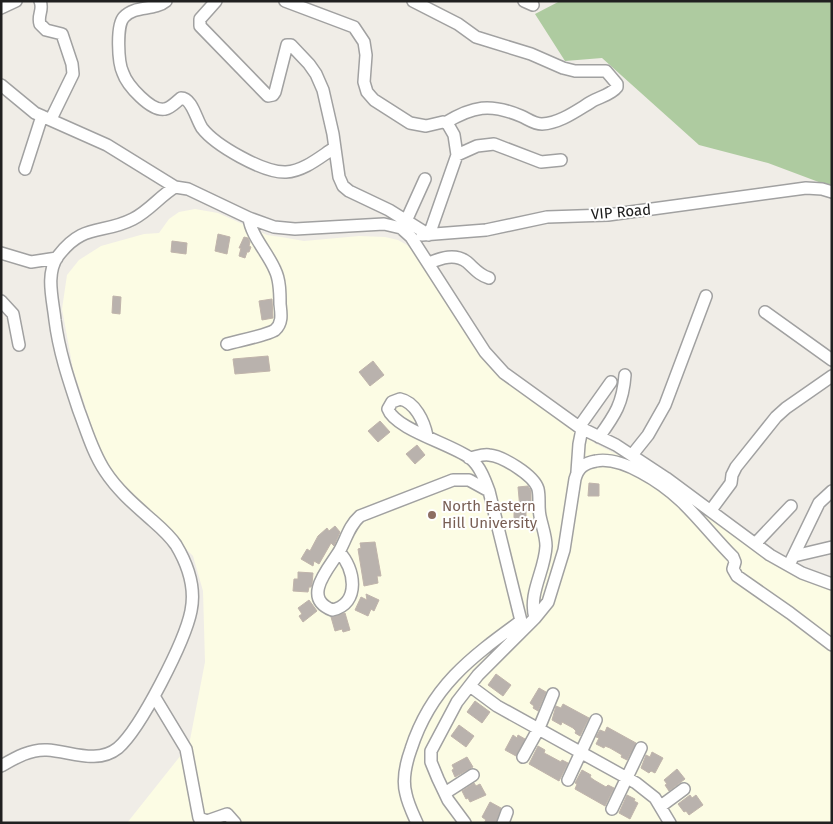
<svg xmlns="http://www.w3.org/2000/svg" width="833" height="824" viewBox="0 0 833 824" font-family="'Fira Sans',sans-serif">
<rect width="100%" height="100%" fill="#f0ede7"/>
<!-- education -->
<path fill="#fcfce4" d="M195,209L218,213L267,235L281,237L304,241L359,236L385,237L398,240L407,245L419,257L494,372L596,444L644,468L770,560L805,581L832,590V823H127L189,745L205,662L203,591L193,556L124,487L101,454L73,369L62,309L67,275L79,260L101,246L144,234L159,233L169,219L179,212Z"/>
<!-- forest -->
<path fill="#aecba0" d="M560,1H832V187L768,163L699,145L602,58L565,61L535,14Z"/>
<!-- building -->
<path fill="#b9b2ad" stroke="#c0b4ab" d="M218,234L230,237L227,254L215,251Z
M244,237L248,238L250,242L249,246L251,247L249,252H247L245,258L239,256L241,248H239Z
M172,241L187,243L186,254L171,252Z
M113,296L121,297L120,314L112,313Z
M272,299L273,318L262,320L259,301Z
M268,356L270,371L235,374L233,359Z
M373,361L384,375L370,386L359,372Z
M380,421L390,432L378,442L368,431Z
M417,445L425,455L415,464L406,454Z
M589,483L599,484V496H588Z
M528,486L531,491V506H526V519L514,520V509H520L518,487Z
M335,526L340,532L334,546L331,543L319,564L314,561L313,566L301,559L307,549L310,551L318,536L327,528L329,531Z
M375,542L381,576H377L378,583L364,586L358,549L361,548L360,543Z
M298,572L313,573L312,584L311,587H309L308,592L293,591L294,579H298Z
M366,594L379,600L374,611L371,609L368,616L355,610L361,597L367,600Z
M309,600L317,611L303,622L299,616L302,614L298,608Z
M345,613L350,630L343,632L342,629L335,631L331,617Z
M496,674L511,685L503,696L488,685Z
M539,688L546,692L538,711L533,708L534,706L530,703Z
M475,701L490,712L482,723L467,712Z
M563,704L589,718L580,736L575,733L576,731L573,728L562,722L561,725L552,720L556,706L561,708Z
M459,725L474,736L466,747L451,736Z
M607,727L636,743L627,760L621,757L622,755L610,748L605,746L604,748L596,744L599,738L596,737L600,730L605,732Z
M513,735L517,738L518,735L525,739L516,756L505,750Z
M538,746L545,750L544,753L548,755L561,762L562,760L568,763L559,781L529,764Z
M652,752L663,758L655,773L651,771L649,773L641,768L646,755L650,757Z
M467,757L473,767L455,777L452,770L454,769L452,765Z
M677,769L685,779L669,791L665,785L667,784L664,780Z
M582,770L591,775L590,777L594,780L606,787L608,785L614,788L605,806L575,789L577,784L575,783Z
M474,783L476,786L480,784L486,795L470,802L468,798L466,799L462,791Z
M627,795L635,799L634,801L638,803L630,819L619,813Z
M690,795L692,798L696,795L703,805L689,815L686,811L684,812L678,804Z
M490,802L501,808L496,823H484L486,820L482,817Z"/>
<g fill="none" stroke-linecap="round" stroke-linejoin="round">
<defs>
<path id="minor" d="M40,1C44,10 37,15 40,24L46,30L62,34L72,64L73,74L51,119
M166,1C154,11 135,5 124,17C116,25 118,63 123,73C127,85 151,112 165,109C171,108 176,102 181,98C192,98 196,119 202,128C215,145 263,173 286,172C304,171 320,157 334,148
M216,1L200,19V26L268,96L273,95L275,92L287,45H291L309,64L316,74L323,90L333,134L339,177L343,186L349,191L389,210L429,235L457,155L454,135L450,128L447,123L443,122L426,126L410,123L374,100L367,92L364,82L366,55L364,42L354,27L285,1
M413,1L458,24L476,37L531,54L563,68L575,71H606L617,84V87C611,95 599,97 591,102C576,111 560,123 542,124C534,124 528,119 521,116C490,103 473,106 445,123
M524,1L533,5
M1,8L16,1
M1,85L35,113L107,145L175,187
M457,155L477,146L494,144L541,162L561,160
M25,169L42,116
M406,221L425,179
M422,235L486,230L547,217L608,215L806,188L822,189L832,192
M1,253L31,262L57,258
M429,263C441,258 455,253 467,262C475,269 479,275 489,278
M1,301L13,314L19,345
M765,312L832,360
M227,344C237,341 268,335 275,330C283,323 281,313 280,304C280,293 280,280 275,270C268,253 251,236 249,218
M579,427L611,382
M427,436C424,421 415,402 400,399L392,402L388,409C395,429 451,444 470,458C480,466 485,480 489,491L523,629
M599,437C615,415 623,403 625,375
M632,455L648,435L665,405L706,296
M469,458C476,457 482,454 489,455C502,456 534,475 538,489C540,497 538,507 540,516C542,526 546,536 546,546C545,571 528,593 535,618
M577,472L579,444L582,429
M711,510L731,483L732,475L736,467L776,417L786,408L832,376
M755,544L791,506
M339,552C355,568 361,604 332,610C300,597 331,566 340,550C347,537 349,526 360,516L453,480H469L489,491
M794,556L832,547
M789,565L819,503L832,491
M470,686L497,706L636,783L655,798L670,823
M154,696L186,749L199,818L207,821L227,814L235,823
M523,757L539,728L553,694
M1,766C15,758 30,749 47,750C70,751 97,765 118,748C141,728 185,641 191,611C196,587 188,565 176,545C170,536 161,528 153,521C136,506 118,491 105,471C93,453 87,432 79,411C69,381 59,352 55,320C53,300 45,274 58,256C84,222 102,235 133,219C149,211 160,196 175,187L188,189L249,218L274,227L295,229L384,224L401,228L411,237L485,352L504,373L579,427L616,445L666,478L770,555L802,573L832,584
M568,780L596,720
M445,793L473,775
M661,806L684,789
M612,809L641,748
M417,823C413,814 408,804 406,794C402,780 406,763 411,749C431,687 470,658 521,621
M465,823L448,800L438,779L431,762V751L457,702L478,675L535,618L548,602L564,550L575,479C578,468 584,463 596,461C622,456 662,483 681,501C699,518 715,539 733,557L735,562L733,569L737,576L790,613L832,645
M503,823L507,812"/>
</defs>
<!-- minor casing -->
<use href="#minor" stroke="#a1a1a1" stroke-width="14"/>
<!-- minor -->
<use href="#minor" stroke="#fff" stroke-width="11"/>
</g>
<!-- markers -->
<circle fill="#8d6e63" stroke="#fff" stroke-width="2" cx="432" cy="515" r="5"/>
<g text-anchor="middle" dominant-baseline="central" stroke-width="4" stroke-linejoin="round" paint-order="stroke">
<!-- street labels -->
<g font-size="15" fill="#202020" stroke="#fff">
<text transform="translate(621 212) rotate(-5)">VIP Road</text>
</g>
<!-- education labels -->
<g font-size="15" fill="#785e54" stroke="#fff" text-anchor="start">
<text x="442" y="506">North Eastern<tspan x="442" dy="17">Hill University</tspan></text>
</g>
</g>
<!-- border -->
<rect width="833" height="824" fill="none" stroke="#202020" stroke-width="5"/>
</svg>
